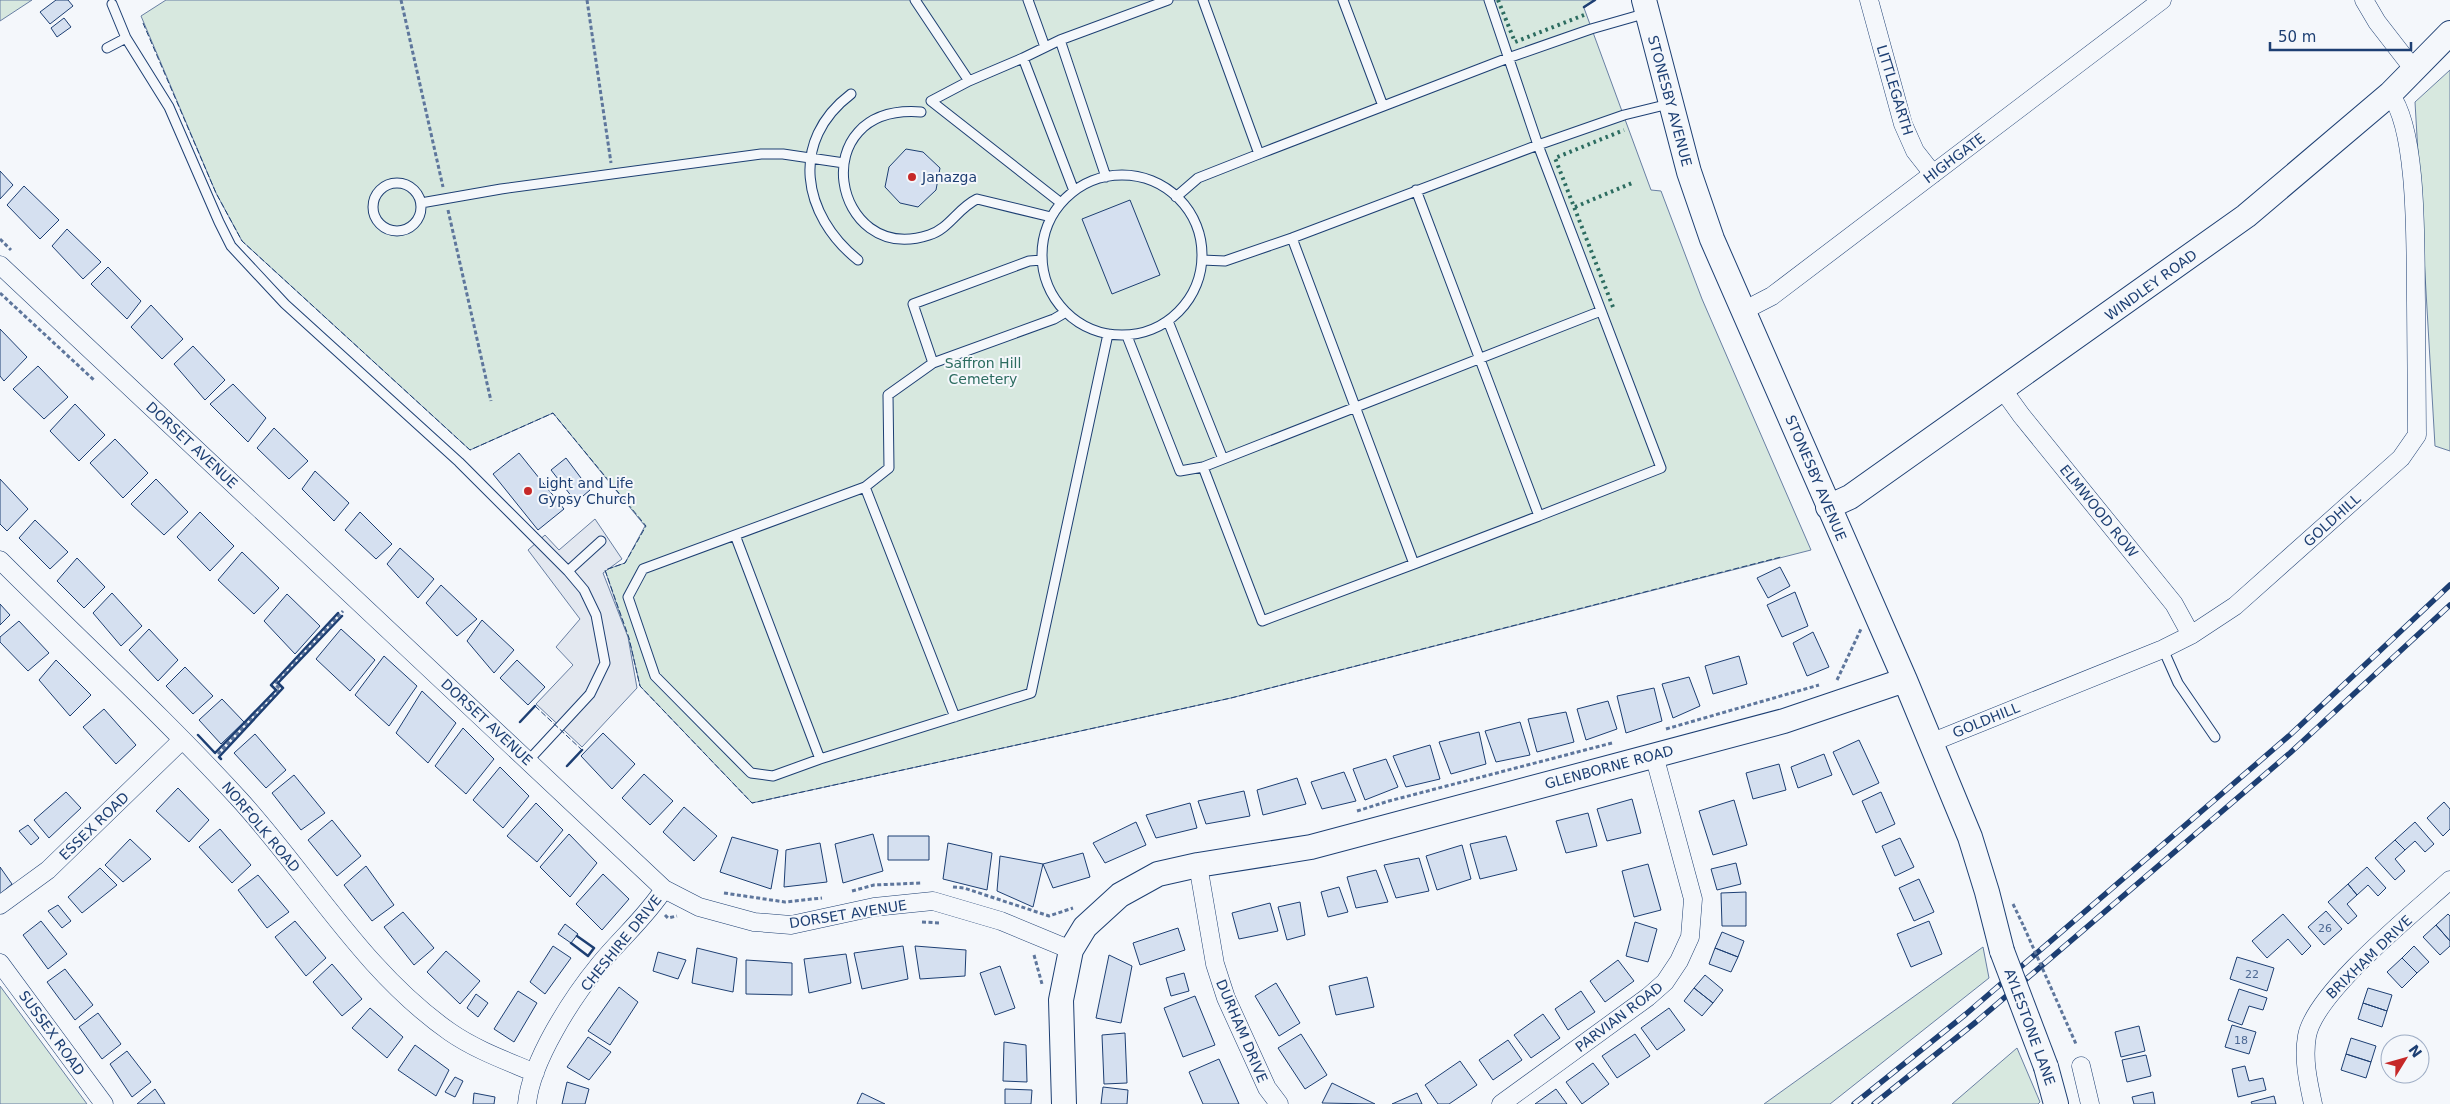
<svg xmlns="http://www.w3.org/2000/svg" width="2450" height="1104" viewBox="0 0 2450 1104" font-family="'DejaVu Sans',sans-serif">
<rect width="100%" height="100%" fill="#f4f7fb"/>
<!-- green -->
<path fill="#d7e8df" stroke="#687fa3" d="M0,0H32L0,21Z
M166,0H1595L1584,8L1651,190L1661,191L1702,299L1811,550L1231,698L752,803L640,686L631,647L605,570L625,563L645,526L553,413L470,450L242,241L216,193L141,16Z
M2450,70V451L2435,446L2415,102Z
M1983,947L1989,978L1830,1104H1764Z
M0,986L87,1104H0Z
M2017,1048L2040,1102L2038,1104H1952Z"/>
<!-- parking -->
<path fill="#e3e8f0" stroke="#687fa3" d="M595,519L622,559L603,573L628,637L637,688L582,747L536,704L573,665L556,647L580,619L528,550L545,535L559,550Z"/>
<!-- building -->
<path fill="#d5e0f0" stroke="#1d3f73" d="M56,0H68L73,6L50,24L40,12Z
M64,18L71,27L57,37L51,28Z
M906,149L923,152L940,168L936,190L918,207L900,203L885,187L889,167Z
M0,171L13,185L0,199Z
M24,186L59,220L40,239L7,205Z
M1130,200L1160,275L1112,294L1082,219Z
M67,229L101,262L83,279L52,246Z
M108,267L141,301L127,319L91,284Z
M151,305L183,339L162,359L131,327Z
M0,329L27,357L4,381L0,376Z
M193,346L225,380L205,400L174,364Z
M38,366L68,397L44,419L13,389Z
M233,384L266,418L248,442L210,404Z
M75,404L105,435L79,461L50,431Z
M274,428L308,461L289,479L257,448Z
M115,439L148,473L123,498L90,463Z
M519,453L564,509L538,530L493,474Z
M566,458L590,490L576,502L551,470Z
M315,471L349,503L334,521L302,489Z
M0,479L28,509L7,531L0,524Z
M156,479L188,512L164,535L131,504Z
M200,512L234,546L210,571L177,537Z
M360,512L392,544L376,559L345,530Z
M35,520L68,552L50,569L19,538Z
M400,548L434,579L418,598L387,564Z
M242,552L279,588L254,614L218,580Z
M77,558L105,587L84,608L57,581Z
M1780,567L1790,586L1768,598L1757,578Z
M441,585L477,619L457,636L426,603Z
M1795,592L1808,626L1782,637L1767,605Z
M112,593L142,626L121,646L93,613Z
M287,594L320,626L295,654L264,621Z
M0,604L10,615L0,625Z
M482,620L514,650L494,673L467,641Z
M19,621L49,653L28,671L0,642V637Z
M149,629L178,660L158,681L129,650Z
M341,629L375,660L350,691L316,659Z
M1813,632L1829,667L1807,676L1793,643Z
M384,656L417,686L389,726L355,695Z
M1739,656L1747,684L1713,694L1705,666Z
M56,660L91,695L70,716L39,680Z
M517,660L545,687L528,705L500,678Z
M185,667L213,696L193,714L166,686Z
M1689,677L1700,706L1673,718L1662,684Z
M1654,688L1662,721L1626,733L1617,696Z
M422,691L456,723L428,763L396,733Z
M222,699L244,722L221,744L199,720Z
M1608,701L1617,729L1586,740L1577,709Z
M104,709L136,745L116,764L83,727Z
M1566,712L1574,742L1537,752L1528,719Z
M1520,722L1530,755L1496,762L1485,731Z
M463,728L494,759L466,794L435,766Z
M1479,732L1486,764L1451,774L1439,742Z
M603,733L635,764L612,789L581,756Z
M255,734L286,770L266,788L234,753Z
M1859,740L1879,783L1853,795L1833,752Z
M1430,745L1440,779L1406,787L1393,756Z
M1824,754L1832,775L1798,788L1791,767Z
M1386,759L1398,787L1365,800L1353,769Z
M1779,764L1786,790L1753,799L1746,773Z
M500,767L529,796L503,828L473,800Z
M1344,772L1356,801L1322,809L1311,782Z
M644,774L673,801L650,825L622,798Z
M294,775L325,813L301,830L272,793Z
M1297,778L1306,804L1263,815L1257,790Z
M178,788L209,820L189,842L156,811Z
M1244,791L1250,816L1206,824L1198,801Z
M66,792L81,808L49,838L34,820Z
M1881,792L1895,824L1876,833L1862,801Z
M1632,799L1641,833L1607,841L1597,809Z
M1734,800L1747,845L1713,855L1699,811Z
M2444,802L2450,809V829L2443,836L2427,818Z
M536,803L563,830L537,862L507,836Z
M1190,803L1197,828L1156,838L1146,815Z
M684,807L717,836L694,861L663,832Z
M1588,813L1597,846L1566,853L1556,821Z
M332,820L361,856L337,876L308,840Z
M1136,822L1146,845L1105,863L1093,843Z
M2415,822L2434,844L2425,852L2415,841L2405,850L2395,840Z
M28,825L39,838L31,845L19,831Z
M220,829L251,865L232,883L199,847Z
M569,834L597,863L570,897L540,867Z
M873,834L883,871L843,883L835,844Z
M888,836H929V860H888Z
M1506,836L1517,870L1480,879L1470,844Z
M732,837L778,850L771,889L720,872Z
M1900,838L1914,867L1895,876L1882,846Z
M130,839L151,859L123,882L105,865Z
M2395,840L2405,850L2395,859L2405,871L2395,880L2375,858Z
M820,843L827,882L784,887L786,850Z
M948,843L992,853L987,890L943,879Z
M1462,845L1471,879L1437,890L1426,856Z
M1083,853L1090,877L1053,888L1043,864Z
M1000,856L1043,864L1033,907L997,891Z
M1419,858L1429,891L1396,898L1384,865Z
M1736,863L1741,884L1717,890L1711,869Z
M1648,864L1661,910L1634,917L1622,871Z
M366,866L394,905L372,921L344,885Z
M0,867L12,884L0,894Z
M2367,867L2386,888L2378,896L2368,885L2357,895L2348,884Z
M100,868L117,885L82,913L68,897Z
M1376,870L1388,902L1356,908L1347,877Z
M603,874L629,899L602,930L576,904Z
M258,875L289,912L267,928L238,890Z
M1919,879L1934,912L1914,921L1899,888Z
M2348,884L2357,895L2347,904L2357,916L2348,924L2328,902Z
M1339,887L1348,912L1328,917L1321,892Z
M1746,892V926H1722L1721,893Z
M1300,902L1305,935L1287,940L1278,907Z
M1270,903L1278,931L1239,939L1232,913Z
M58,905L71,921L62,928L48,911Z
M2326,911L2342,929L2324,945L2308,927Z
M403,912L434,948L414,965L384,927Z
M2283,914L2311,946L2302,955L2288,939L2267,958L2252,941Z
M2448,914L2450,916V941L2436,925Z
M41,921L67,954L48,969L23,935Z
M295,921L326,958L306,976L275,937Z
M1929,921L1942,954L1911,967L1897,934Z
M1635,922L1657,929L1648,962L1626,956Z
M565,924L578,934L571,943L558,934Z
M2436,925L2450,941V946L2440,955L2423,937Z
M1178,928L1185,950L1140,965L1133,943Z
M1722,932L1744,941L1738,957L1715,948Z
M553,946L571,958L545,994L530,982Z
M903,946L908,979L862,989L854,953Z
M915,946L966,950L965,976L920,979Z
M2414,946L2429,962L2417,973L2402,958Z
M697,948L737,958L733,992L692,983Z
M1715,948L1738,957L1731,972L1709,964Z
M446,951L480,981L460,1004L427,972Z
M658,952L686,960L678,979L653,971Z
M846,954L851,983L809,993L804,959Z
M1109,955L1132,966L1121,1023L1096,1018Z
M2237,957L2274,968L2267,991L2230,979Z
M2402,958L2417,973L2402,988L2387,972Z
M746,960L792,963V995L746,994Z
M1618,960L1634,981L1605,1002L1590,981Z
M332,964L362,999L342,1016L313,982Z
M1000,966L1015,1008L995,1015L980,973Z
M65,969L93,1005L75,1020L47,982Z
M1184,973L1189,991L1171,996L1166,978Z
M1705,975L1723,990L1713,1003L1694,988Z
M1367,977L1374,1007L1336,1015L1329,986Z
M1276,983L1300,1023L1279,1036L1255,996Z
M619,987L638,1002L610,1045L588,1031Z
M1694,988L1713,1003L1702,1016L1684,1001Z
M2368,988L2392,995L2387,1011L2363,1003Z
M2239,989L2267,998L2263,1010L2249,1006L2242,1025L2228,1020Z
M518,991L537,1003L514,1042L494,1029Z
M1581,991L1595,1012L1568,1030L1555,1009Z
M476,994L488,1003L478,1017L467,1008Z
M1195,996L1215,1045L1183,1057L1164,1008Z
M2363,1003L2387,1011L2382,1027L2358,1019Z
M370,1008L403,1037L387,1058L352,1028Z
M1669,1008L1685,1030L1657,1050L1641,1028Z
M98,1013L121,1044L102,1059L79,1027Z
M1543,1014L1560,1038L1531,1058L1514,1035Z
M2232,1025L2256,1032L2249,1054L2225,1047Z
M2139,1026L2145,1051L2121,1057L2115,1032Z
M1125,1033L1127,1083L1104,1084L1102,1035Z
M1301,1034L1327,1075L1305,1089L1278,1048Z
M1635,1034L1650,1056L1617,1078L1602,1056Z
M588,1037L611,1052L589,1080L567,1067Z
M2351,1038L2376,1046L2371,1062L2346,1054Z
M1508,1040L1522,1060L1493,1080L1479,1060Z
M1004,1042L1026,1045L1027,1082L1003,1081Z
M415,1045L449,1070L436,1096L398,1070Z
M127,1051L151,1082L132,1097L110,1064Z
M2346,1054L2371,1062L2366,1078L2341,1070Z
M2146,1055L2151,1076L2127,1082L2122,1060Z
M1219,1059L1239,1104H1203L1189,1072Z
M1460,1061L1477,1085L1449,1104H1438L1425,1085Z
M1593,1063L1609,1084L1582,1104L1566,1082Z
M2245,1066L2249,1081L2263,1078L2266,1090L2238,1097L2232,1069Z
M455,1077L463,1081L455,1097L445,1092Z
M567,1082L589,1089L585,1104H562Z
M1332,1083L1375,1104L1322,1103Z
M1103,1087L1128,1090L1127,1104H1101Z
M155,1089L165,1104H137Z
M1005,1089L1032,1090L1031,1104H1005Z
M1556,1089L1567,1104H1535Z
M2153,1092L2155,1104H2134L2132,1097Z
M474,1093L495,1097L494,1104H473Z
M862,1093L885,1104H857Z
M1417,1093L1422,1104H1392Z
M2274,1096L2276,1104H2252L2251,1102Z"/>
<g fill="none" stroke-linecap="round" stroke-linejoin="round">
<defs>
<path id="lane" d="M915,0L969,81
M1028,0L1045,47
M1203,0L1259,154
M1343,0L1383,106
M1489,0L1538,145L1661,468L1539,516
M112,4L126,38L169,107L219,222L231,246L285,304L459,462L568,571L584,590L596,615L605,663L590,694L528,761
M1060,40L1168,0
M107,48L126,38
M1023,58L969,81L931,101L1061,203
M851,94C789,141 802,215 858,260
M921,112C802,103 832,267 929,235C949,229 958,208 977,199L1051,217
M1042 255a80 80 0 1 1 160 0a80 80 0 1 1-160 0Z
M373 207a24 24 0 1 1 48 0a24 24 0 1 1-48 0Z
M1074,191L1023,58L1060,40L1106,177
M1176,197L1198,178L1259,154L1508,58L1591,29L1647,13
M421,203L501,189L761,154H783L844,163
M1292,238L1414,564L1539,516L1416,190
M1202,260L1225,261L1292,238L1538,145L1624,115L1669,104
M1168,321L1223,459
M1127,336L1180,471L1203,467L1262,621L1414,564
M933,363L913,304L1029,261L1042,260
M1203,467L1601,311
M865,487L643,569L628,597L655,676L751,773L773,776L820,759L1031,693L1108,334
M735,535L820,759
M568,571L601,541
M2163,649L2178,683L2215,737
M955,717L865,487L889,468L888,395L933,363L1054,319L1066,312"/>
<path id="street" d="M1869,0L1903,124L1915,151L1933,174
M2364,0L2377,22L2415,71
M0,265L664,889L699,907L754,922L791,925L874,907L933,901L1001,921L1071,950
M1743,311L1772,296L2162,0
M2003,390L2021,415L2174,604L2191,635
M0,560C80,640 164,717 240,800C310,877 364,972 450,1032C476,1050 507,1061 535,1073
M1930,743L2163,649L2191,635L2235,606L2401,458L2417,435C2417,391 2416,347 2416,302C2415,254 2419,131 2390,94
M1198,865L1215,964L1226,998L1267,1088L1279,1104
M0,905L48,870L182,740
M0,963L104,1104
M2081,1066L2090,1104
M527,1104C531,1061 572,998 599,965C620,939 646,917 664,889
M1501,1104L1648,997L1665,982L1679,961L1690,937L1693,899L1654,755
M2313,1104C2308,1081 2303,1059 2307,1036C2315,992 2415,912 2450,880"/>
<path id="secondary" d="M1644,0L1689,172L1712,239L1905,680L1970,837L1987,892L2002,951
M1828,507L1850,497L2246,216L2390,94L2450,33
M2046,1067L2056,1104
M1064,1104L1061,1000L1071,950L1085,927L1120,895L1158,874L1198,865L1311,847L1784,721L1905,680"/>
</defs>
<!-- lane casing -->
<use href="#lane" stroke="#1d3f73" stroke-width="11"/>
<!-- street casing -->
<use href="#street" stroke="#1d3f73" stroke-width="19"/>
<!-- secondary casing -->
<use href="#secondary" stroke="#1d3f73" stroke-width="26"/>
<!-- path -->
<path stroke="#5e769c" stroke-width="3" stroke-dasharray="4 2.5" stroke-linecap="butt" d="M401,0L443,187
M587,0L611,163
M448,210L491,401
M0,239L11,250
M0,293L95,381
M1837,680L1861,629
M1666,729L1819,685
M218,754L280,689L275,684L343,611
M1357,811L1389,801L1612,743
M953,887L964,888L1049,916L1073,908
M852,891L874,885L922,883
M724,893L785,902L822,898
M2013,904L2024,927
M665,915L668,918L677,916
M922,922L941,923
M1034,955L1042,984"/>
<!-- lane -->
<use href="#lane" stroke="#f4f7fb" stroke-width="9"/>
<!-- street -->
<use href="#street" stroke="#f4f7fb" stroke-width="18"/>
<!-- secondary -->
<use href="#secondary" stroke="#f4f7fb" stroke-width="24"/>
<defs>
<path id="rail" d="M1854,1104L1966,1014L2290,735L2450,585
M1874,1104L1976,1022L2290,753L2450,605"/>
</defs>
<!-- rail casing -->
<use href="#rail" stroke="#1d3f73" stroke-width="5.5"/>
<!-- rail -->
<use href="#rail" stroke="#f4f7fb" stroke-width="4" stroke-dasharray="11" stroke-linecap="butt"/>
<defs>
<path id="secondary-bridge" d="M2002,951L2046,1067"/>
</defs>
<!-- secondary-bridge casing -->
<use href="#secondary-bridge" stroke="#1d3f73" stroke-width="26" stroke-linecap="butt"/>
<!-- path-bridge -->
<path stroke="#5e769c" stroke-width="3" stroke-dasharray="4 2.5" stroke-linecap="butt" d="M2024,927L2076,1044"/>
<!-- secondary-bridge -->
<use href="#secondary-bridge" stroke="#f4f7fb" stroke-width="24"/>
<!-- hedge -->
<path stroke="#2c6c60" stroke-width="4" stroke-dasharray="2.5 4" stroke-linecap="butt" d="M1498,0L1515,42L1584,15
M1575,207L1632,183
M1613,307L1555,158L1624,130"/>
<!-- fence -->
<path stroke="#1d3f73" stroke-width="1" stroke-dasharray="6 2.5" stroke-linecap="butt" d="M143,23L216,193L242,241L470,450L553,413L646,526L625,563L605,570L629,638L640,686L752,803L1231,698L1781,557
M535,706L582,750"/>
<!-- wall -->
<path stroke="#1d3f73" stroke-width="2.5" d="M1584,7L1595,0
M520,722L535,706
M198,735L215,753L276,690L271,685L338,613
M221,759L219,757L283,688L278,683L342,616
M567,766L582,750
M571,943L588,956L594,948L577,936"/>
</g>
<!-- markers -->
<g fill="#c62828" stroke="#f4f7fb" stroke-width="2">
<circle cx="912" cy="177" r="5"/>
<circle cx="528" cy="491" r="5"/>
</g>
<g text-anchor="middle" dominant-baseline="central" stroke-width="4" stroke-linejoin="round" paint-order="stroke">
<!-- number labels -->
<g font-size="11" fill="#4b6792">
<text x="2325" y="928">26</text>
<text x="2252" y="974">22</text>
<text x="2241" y="1040">18</text>
</g>
<!-- street labels -->
<g font-size="14" fill="#1d3f73" stroke="#f4f7fb">
<text transform="translate(1895 90) rotate(73)">LITTLEGARTH</text>
<text transform="translate(1670 101) rotate(75)">STONESBY AVENUE</text>
<text transform="translate(1954 158) rotate(-37)">HIGHGATE</text>
<text transform="translate(2151 285) rotate(-36)">WINDLEY ROAD</text>
<text transform="translate(192 445) rotate(43)">DORSET AVENUE</text>
<text transform="translate(1816 478) rotate(67)">STONESBY AVENUE</text>
<text transform="translate(2099 511) rotate(51)">ELMWOOD ROW</text>
<text transform="translate(2332 520) rotate(-42)">GOLDHILL</text>
<text transform="translate(1986 720) rotate(-22)">GOLDHILL</text>
<text transform="translate(487 722) rotate(43)">DORSET AVENUE</text>
<text transform="translate(1609 767) rotate(-15)">GLENBORNE ROAD</text>
<text transform="translate(94 826) rotate(-44)">ESSEX ROAD</text>
<text transform="translate(261 827) rotate(50)">NORFOLK ROAD</text>
<text transform="translate(848 914) rotate(-9)">DORSET AVENUE</text>
<text transform="translate(621 943) rotate(-51)">CHESHIRE DRIVE</text>
<text transform="translate(2369 957) rotate(-44)">BRIXHAM DRIVE</text>
<text transform="translate(1619 1017) rotate(-37)">PARVIAN ROAD</text>
<text transform="translate(2030 1027) rotate(70)">AYLESTONE LANE</text>
<text transform="translate(1242 1031) rotate(67)">DURHAM DRIVE</text>
<text transform="translate(52 1033) rotate(54)">SUSSEX ROAD</text>
</g>
<!-- poi labels -->
<g font-size="14" fill="#1d3f73" stroke="#f4f7fb" text-anchor="start">
<text x="922" y="177">Janazga</text>
<text x="538" y="483">Light and Life<tspan x="538" dy="16">Gypsy Church</tspan></text>
</g>
<!-- park labels -->
<g font-size="14" fill="#2c6c60" stroke="#f4f7fb">
<text x="983" y="363">Saffron Hill<tspan x="983" dy="16">Cemetery</tspan></text>
</g>
</g>
<!-- north arrow -->
<g transform="translate(2405 1059) rotate(53)"><circle r="24" fill="#f4f7fb" stroke="#9eadc5"/>
<path d="M0-4L9 19L0 12L-9 19Z" fill="#c62828"/>
<text y="-8" font-size="14" font-weight="bold" text-anchor="middle" fill="#1d3f73">N</text>
</g>
<!-- scale -->
<path d="M2270 42v8h141v-8" fill="none" stroke="#1d3f73" stroke-width="2.5"/>
<text x="2278" y="42" font-size="15" fill="#1d3f73" stroke="#f4f7fb" stroke-width="4" paint-order="stroke">50 m</text>
</svg>
